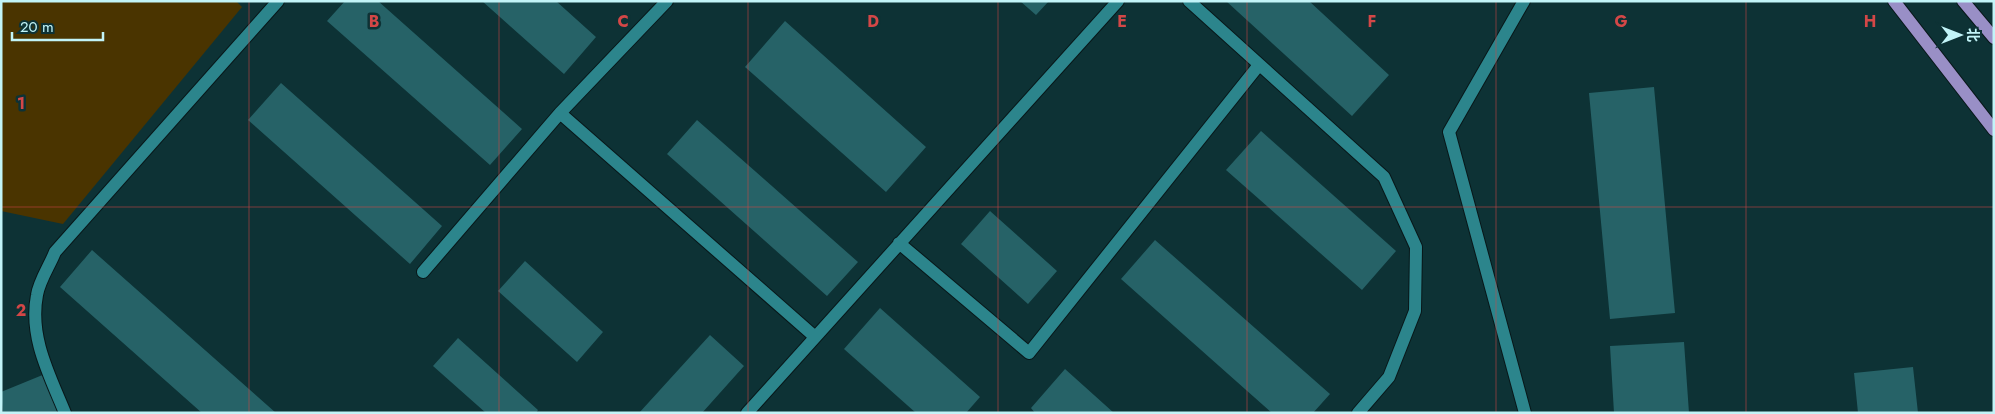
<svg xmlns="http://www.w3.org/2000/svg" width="1995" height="414" viewBox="0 0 1995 414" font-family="Jost,'Noto Sans SC',sans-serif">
<rect width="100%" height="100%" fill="#0d3235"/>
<!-- green -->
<path fill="#4a3400" d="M1,1H236L242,7L63,224L1,211Z"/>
<!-- building -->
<path fill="#266267" d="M345,1H378L522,129L490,165L327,21Z
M482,1H556L596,37L564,74Z
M1020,1H1049L1036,15Z
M1226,1H1309L1389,75L1352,116Z
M785,21L926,147L886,192L745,67Z
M281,83L442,226L410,264L248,120Z
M1654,87L1675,313L1610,319L1589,93Z
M697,120L858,262L827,296L667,154Z
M1261,131L1396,251L1362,290L1226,170Z
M990,211L1057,271L1028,304L961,244Z
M1155,240L1330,394L1313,413H1272L1121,279Z
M92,250L276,413H202L60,287Z
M525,261L603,332L577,362L498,291Z
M880,308L980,397L966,413H916L844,349Z
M710,335L744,366L702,413H639Z
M458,338L538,410L536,413H486L433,366Z
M1684,342L1689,413H1614L1610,346Z
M1913,367L1918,413H1858L1854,373Z
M1065,369L1114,413H1035L1031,408Z
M45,374L61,413H3L1,392Z"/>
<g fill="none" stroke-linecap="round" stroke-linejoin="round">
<defs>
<path id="minor" d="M1189,1L1384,177L1416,247L1415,311L1389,377L1358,413
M1524,1L1449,132L1525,413
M560,113L814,336
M899,243L1029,353L1259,65
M423,272L560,113L667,1
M65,413C49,374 29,337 37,295C39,281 50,265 55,252L278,1
M747,413L1118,1"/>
<path id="major" d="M1894,1L1994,130
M1963,1L1994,38"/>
</defs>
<!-- minor casing -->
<use href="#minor" stroke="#081719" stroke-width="14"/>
<!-- major casing -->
<use href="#major" stroke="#081719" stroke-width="14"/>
<!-- minor -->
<use href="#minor" stroke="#2c858c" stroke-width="12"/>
<!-- major -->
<use href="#major" stroke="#998fc6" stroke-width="12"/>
</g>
<!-- grid -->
<path fill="none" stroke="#d34747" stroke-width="1" stroke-opacity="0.55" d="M249,1V413M499,1V413M748,1V413M998,1V413M1247,1V413M1496,1V413M1746,1V413M1,207H1994"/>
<g font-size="16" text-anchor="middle" font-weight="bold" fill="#d34747" stroke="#0d3235" stroke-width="5" stroke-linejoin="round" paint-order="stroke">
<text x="374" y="27">B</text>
<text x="623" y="27">C</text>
<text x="873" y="27">D</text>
<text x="1122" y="27">E</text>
<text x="1372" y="27">F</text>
<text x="1621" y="27">G</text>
<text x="1870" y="27">H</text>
<text x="21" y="109">1</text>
<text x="21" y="316">2</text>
</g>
<!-- border -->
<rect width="1995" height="414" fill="none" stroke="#c2f4f8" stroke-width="5"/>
<!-- north arrow -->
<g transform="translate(1960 35) rotate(90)" stroke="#0d3235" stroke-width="4" paint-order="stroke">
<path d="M0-4L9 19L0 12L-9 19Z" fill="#c2f4f8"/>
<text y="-8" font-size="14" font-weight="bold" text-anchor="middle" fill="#c2f4f8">北</text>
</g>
<!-- scale -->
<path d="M12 32v8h91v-8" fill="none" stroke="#c2f4f8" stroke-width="2.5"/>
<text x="20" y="32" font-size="15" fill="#c2f4f8" stroke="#0d3235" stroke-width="4" paint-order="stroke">20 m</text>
</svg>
